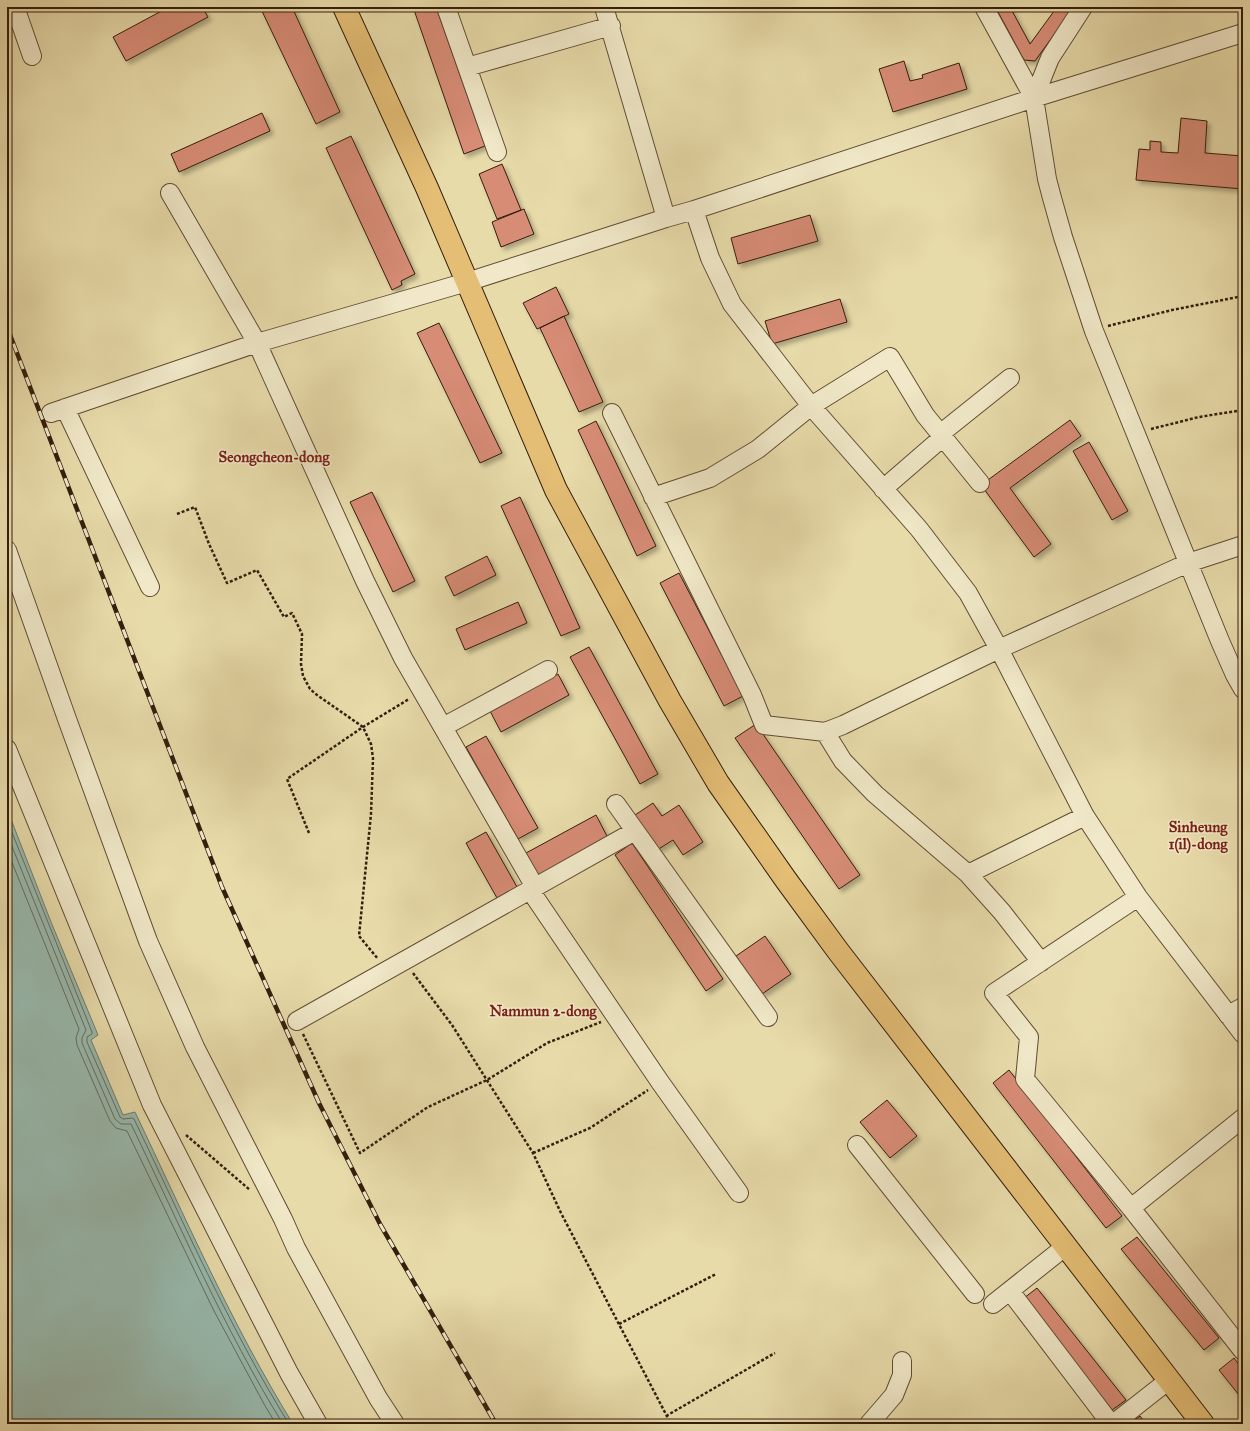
<svg xmlns="http://www.w3.org/2000/svg" width="1250" height="1431" viewBox="0 0 1250 1431" font-family="'IM FELL Great Primer',serif">
<defs>
<filter id="shadow"><feDropShadow dx="3.5" dy="3.5" stdDeviation="2" flood-color="#0004"/></filter>
</defs>
<rect width="100%" height="100%" fill="#e8dbaa"/>
<filter id="stains"><feTurbulence type="fractalNoise" baseFrequency=".005" numOctaves="4"/><feColorMatrix values="0 0 0 0 .2 0 0 0 0 .09 0 0 0 0 .02 0 0 0 .5 -.17"/></filter>
<radialGradient id="worn" r=".72"><stop offset=".6" stop-color="#630" stop-opacity="0"/><stop offset="1" stop-color="#630" stop-opacity=".3"/></radialGradient>
<!-- water -->
<path fill="#98baae" stroke="#707c6e" d="M7,809L51,922L98,1035L91,1040L123,1115L135,1112C185,1217 232,1325 293,1424H7Z"/>
<g fill="none" stroke-linecap="round" stroke-linejoin="round">
<!-- shore -->
<path stroke="#666c5e" stroke-width="1" d="M7,820L92,1032V1034L87,1037V1042L120,1117L123,1119L132,1118L134,1119C183,1221 229,1327 289,1424
M7,834L86,1030L82,1038V1043L115,1119L121,1124H131C180,1225 224,1329 283,1424
M7,850L79,1029L76,1038L77,1045L110,1121L116,1128L127,1131L214,1311L264,1404L276,1424"/>
</g>
<!-- building -->
<path fill="#d78c76" stroke="#341e0d" filter="url(#shadow)" d="M169,7H202L208,17L126,61L113,37Z
M260,7H292L340,112L316,124Z
M413,7H436L485,146L464,154Z
M1008,7H1010L1030,44L1057,7H1074L1035,61L1024,60L998,12Z
M904,61L910,81L923,78L922,75L959,63L967,89L893,112L879,69Z
M262,113L270,131L179,172L171,154Z
M1181,118L1207,121L1205,153L1243,156V189L1136,180L1139,149L1150,150V141L1161,142V152L1178,153Z
M351,136L415,274L401,281L402,285L392,290L326,148Z
M502,164L521,210L497,219L479,174Z
M524,209L534,234L501,247L492,222Z
M810,215L818,241L738,264L731,238Z
M556,287L569,314L537,329L523,303Z
M840,299L847,322L772,344L765,321Z
M564,316L603,402L579,412L540,328Z
M439,323L502,453L480,463L417,333Z
M1070,420L1081,436L1010,488L1051,544L1034,557L981,485Z
M596,421L656,546L637,556L578,430Z
M1089,442L1128,511L1112,520L1073,451Z
M372,492L415,581L393,592L350,502Z
M520,497L580,628L561,636L501,506Z
M487,556L496,575L454,596L445,577Z
M679,573L743,696L724,706L660,583Z
M518,602L527,623L465,650L456,629Z
M589,647L658,774L640,784L570,657Z
M558,674L569,695L501,732L490,711Z
M756,724L860,875L839,889L735,738Z
M486,736L538,828L518,839L466,747Z
M653,803L662,816L679,805L703,842L683,855L673,840L657,850L635,815Z
M596,815L608,838L538,876L526,853Z
M486,832L517,887L497,898L466,843Z
M632,843L723,979L706,991L615,855Z
M765,936L791,974L762,994L736,956Z
M1009,1070L1122,1216L1106,1228L993,1083Z
M887,1100L917,1136L890,1158L860,1122Z
M1137,1237L1219,1338L1204,1350L1121,1249Z
M1037,1288L1126,1400L1112,1410L1024,1298Z
M1234,1358L1243,1370V1400L1219,1370Z
M1140,1416L1146,1424H1130Z"/>
<g fill="none" stroke-linecap="round" stroke-linejoin="round">
<defs>
<path id="minor" d="M15,7L32,56
M446,7L497,152
M604,7L666,218
M984,7L1034,98L1047,179L1052,198L1063,237L1094,331L1220,641L1235,675L1243,689
M467,67L611,26
M1034,98L1050,58L1083,7
M170,193L257,343L365,581L403,658L535,887
M694,210L710,258L732,304L811,406L919,529L968,593L999,649L1085,816L1138,897L1243,1034
M65,408L150,587
M51,413L257,343L467,282L666,218L694,210L1034,98L1243,33
M612,413L752,695L764,725L825,732L843,725L999,649L1188,563L1243,545
M940,434L1010,378
M883,489L943,437
M653,497L710,478L758,449L811,406L890,357L925,415L980,483
M7,550L67,719L148,941L195,1047L283,1219L296,1248L378,1398L395,1424
M443,727L548,670
M825,732L843,761L875,794L968,874L1002,912L1041,962
M7,749L152,1105L289,1373L318,1424
M616,804L768,1017
M968,874L1085,816
M530,890L660,1082L739,1193
M1138,897L994,993L1029,1037L1025,1079L1131,1208L1243,1351
M1228,1015L1243,1007
M297,1021L635,831
M857,1145L975,1294
M1131,1208L1243,1118
M1010,1291L1111,1424
M993,1304L1066,1246
M869,1424L894,1395L902,1375V1361
M1113,1424L1169,1380"/>
<path id="major" d="M344,7L427,188L556,490L670,701L718,783L786,880L838,951L1203,1424"/>
</defs>
<!-- minor casing -->
<use href="#minor" stroke="#614d34" stroke-width="20"/>
<!-- major casing -->
<use href="#major" stroke="#341e0d" stroke-width="24"/>
<!-- path -->
<path stroke="#341e0d" stroke-width="2.5" stroke-dasharray="3 2" stroke-linecap="butt" d="M1108,326L1172,310L1243,296
M1151,429L1199,417L1243,410
M177,514L195,507L209,544L227,583L257,570L284,617L292,613L302,634L301,664L303,676L310,689L317,695L363,727L371,744L373,758L371,814L359,936L378,959
M309,833L287,779L363,727L409,699
M413,973L452,1025L533,1153L561,1213L671,1424
M303,1034L360,1153L428,1107L487,1080L547,1043L601,1022
M186,1135L250,1190
M533,1153L590,1128L648,1090
M619,1324L716,1274
M666,1416L775,1353"/>
<!-- minor -->
<use href="#minor" stroke="#f0e8c8" stroke-width="18"/>
<!-- major -->
<use href="#major" stroke="#e4be75" stroke-width="22"/>
<defs>
<path id="rail" d="M7,327L222,887L319,1103L380,1224L496,1424"/>
</defs>
<!-- rail casing -->
<use href="#rail" stroke="#341e0d" stroke-width="4.5"/>
<!-- rail -->
<use href="#rail" stroke="#f0e8c8" stroke-width="3" stroke-dasharray="9" stroke-linecap="butt"/>
</g>
<g text-anchor="middle" dominant-baseline="central" stroke-width="3" stroke-linejoin="round" paint-order="stroke">
<!-- neighbourhood labels -->
<g font-size="15" font-weight="bold" fill="#7a1f14" stroke="#f0e8c8">
<text x="274" y="457">Seongcheon-dong</text>
<text x="1198" y="827">Sinheung<tspan x="1198" dy="17">1(il)-dong</tspan></text>
<text x="543" y="1011">Nammun 2-dong</text>
</g>
</g>
<!-- margin -->
<rect width="1250" height="1431" fill="none" stroke="#e8dbaa" stroke-width="24"/>
<rect x="8" y="8" width="1234" height="1415" fill="none" stroke="#341e0d" stroke-width="2"/>
<rect x="12" y="12" width="1226" height="1407" fill="none" stroke="#341e0d"/>
<rect width="100%" height="100%" filter="url(#stains)"/>
<rect width="100%" height="100%" fill="url(#worn)"/>
</svg>
